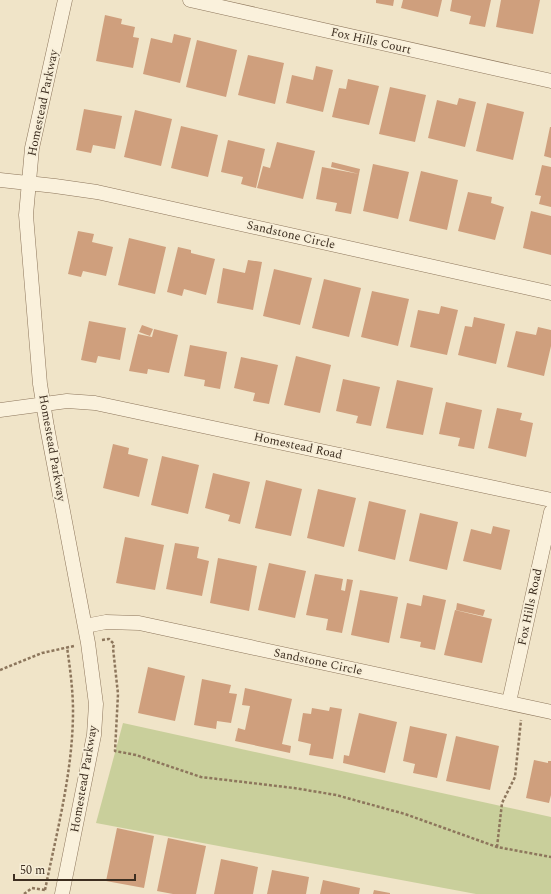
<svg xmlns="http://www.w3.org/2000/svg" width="551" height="894" viewBox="0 0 551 894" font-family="Spectral,serif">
<rect width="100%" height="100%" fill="#f0e4c8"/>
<!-- green -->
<path fill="#c9cf9b" d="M123,723L551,817V894H476L96,823Z"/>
<!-- building -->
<path fill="#cf9f7d" d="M376,0H394L393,6L376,3Z
M403,0H442L438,17L401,8Z
M452,0H491L485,27L469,24L471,16L450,11Z
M501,0H540L533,34L496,27Z
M105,15L122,19L121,24L135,27L133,37L139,38L133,68L96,61Z
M174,34L191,38L180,83L143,74L151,38L172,43Z
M197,40L237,50L226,97L186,87Z
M248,55L284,63L275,104L238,95Z
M316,66L333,70L323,112L286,103L292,75L313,80Z
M348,79L379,86L369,125L332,117L339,88L346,89Z
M390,87L426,95L415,142L379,134Z
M459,98L476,102L465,147L428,138L437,100L457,105Z
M487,103L524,112L513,160L476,151Z
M84,109L122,116L115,149L93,145L91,153L76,150Z
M135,110L172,119L161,166L124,157Z
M181,126L218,135L208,177L171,168Z
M550,127H551V158L544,156Z
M228,140L265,149L256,188L241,184L243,177L221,172Z
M277,142L315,151L303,199L257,188L263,166L270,168Z
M332,162L360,169L359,174L331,167Z
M373,164L409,172L398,219L363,211Z
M542,165L551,167V207L539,204L541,196L535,195Z
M322,167L359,174L351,214L335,211L337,203L316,199Z
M421,171L458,180L447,230L409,221Z
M468,192L492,197L491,203L504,207L495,240L458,231Z
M531,211L551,216V255L523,248Z
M78,231L94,234L92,242L113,247L106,276L83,271L81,277L68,274Z
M129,238L166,247L155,294L118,285Z
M178,247L191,250V253L215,259L206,295L184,289L182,296L167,292Z
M248,260L262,262L253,310L217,303L223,268L245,273Z
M274,269L312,278L300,325L263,316Z
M324,279L361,288L349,337L312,328Z
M372,291L409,299L398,346L361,337Z
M441,306L458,310L447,355L410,347L418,310L439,314Z
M474,317L505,324L496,364L458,355L465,326L472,327Z
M89,321L126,328L120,360L98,356L96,363L81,360Z
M142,325L153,329L150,336L139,332Z
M538,327L551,330V346L544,376L507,367L516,331L536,335Z
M154,329L178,335L169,373L148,369L147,374L129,371L138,334L152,337Z
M190,345L227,352L220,389L204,386L205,380L184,376Z
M296,356L331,365L320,413L284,405Z
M241,357L278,365L269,404L253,401L255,393L234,388Z
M343,379L380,387L371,426L356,423L358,416L336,411Z
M397,380L433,388L423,435L386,428Z
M446,402L482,410L474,449L458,446L460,438L439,434Z
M497,408L522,413L520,420L533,423L526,457L488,448Z
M113,444L129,448L128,454L148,459L139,497L103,488Z
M162,456L199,465L188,514L151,505Z
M213,473L250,482L240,524L228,521L230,515L205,508Z
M266,480L302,489L291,536L255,528Z
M318,489L356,498L344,547L307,538Z
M369,501L406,510L395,560L358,551Z
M420,513L458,522L447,570L409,561Z
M493,526L510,530L501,570L463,561L471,529L491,534Z
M125,537L164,545L155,590L116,583Z
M175,543L199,547L197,558L209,561L202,596L166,589Z
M218,558L257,566L249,611L210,603Z
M269,563L306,571L295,618L258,610Z
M315,574L343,579L341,590L345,591L347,579L353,580L342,633L326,630L328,619L306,615Z
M360,590L398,597L389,643L351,635Z
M423,595L446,600L435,650L420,647L421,642L400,638L407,603L421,606Z
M457,603L485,610L483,616L456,610Z
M455,610L492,619L482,663L444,655Z
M148,667L185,676L175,721L138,713Z
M202,679L231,685L229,693L237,694L231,723L217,721L216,729L194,725Z
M245,688L292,699L282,744L291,746L290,753L235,741L238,728L245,730L250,706L242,705Z
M330,707L342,709L333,759L309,755L311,744L298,741L303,713L311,714L312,708L329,711Z
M359,713L397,722L385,773L343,763L344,755L349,756Z
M410,726L447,734L437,778L413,773L415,764L403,761Z
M456,736L499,746L490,790L446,781Z
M534,760L548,763V761H551V795L549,803L526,798Z
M117,828L154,836L144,888L106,881Z
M168,838L206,846L196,894H173L157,891Z
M221,859L258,867L253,894H214Z
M272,870L309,877L306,894H267Z
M323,880L360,888L359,894H320Z
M374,890L390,893V894H373Z"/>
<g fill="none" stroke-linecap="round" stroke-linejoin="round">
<defs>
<path id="street" d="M190,0L551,81
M0,180L55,186L97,192L551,293
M0,410L67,401L95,403L551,500
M85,626L106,622L139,623L551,712
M509,702L551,512
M62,894L94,735L96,704L88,643L47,427L40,384L26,215L32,148L65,0"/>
</defs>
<!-- street casing -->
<use href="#street" stroke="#8d765c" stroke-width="15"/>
<!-- path -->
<path stroke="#8d765c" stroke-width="2.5" stroke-dasharray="3 2" stroke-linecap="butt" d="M102,640L109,639L114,644L113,648L118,694L115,751L136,755L201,777L294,788L336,795L405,814L497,847L551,857
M0,670L42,653L74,646
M497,847L502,803L515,777L521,720
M45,890C57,831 73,771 73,711C73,690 70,668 67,647
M24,894L32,888L45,890"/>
<!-- street -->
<use href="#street" stroke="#faf1dc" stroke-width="14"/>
</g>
<g text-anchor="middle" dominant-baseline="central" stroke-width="3.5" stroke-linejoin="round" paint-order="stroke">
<!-- street labels -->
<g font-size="12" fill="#3d2e20" stroke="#f7eed8">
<text transform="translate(371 41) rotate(13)">Fox Hills Court</text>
<text transform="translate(43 103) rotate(-78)">Homestead Parkway</text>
<text transform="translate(291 235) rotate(13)">Sandstone Circle</text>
<text transform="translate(298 446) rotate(12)">Homestead Road</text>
<text transform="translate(52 448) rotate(80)">Homestead Parkway</text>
<text transform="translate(530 607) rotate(-78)">Fox Hills Road</text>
<text transform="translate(318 662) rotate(12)">Sandstone Circle</text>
<text transform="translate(84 779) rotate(-80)">Homestead Parkway</text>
</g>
</g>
<!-- scale -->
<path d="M14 874v6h121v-6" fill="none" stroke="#3d2e20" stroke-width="2"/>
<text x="20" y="874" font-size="12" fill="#3d2e20" stroke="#f7eed8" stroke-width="3" paint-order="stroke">50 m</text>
</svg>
